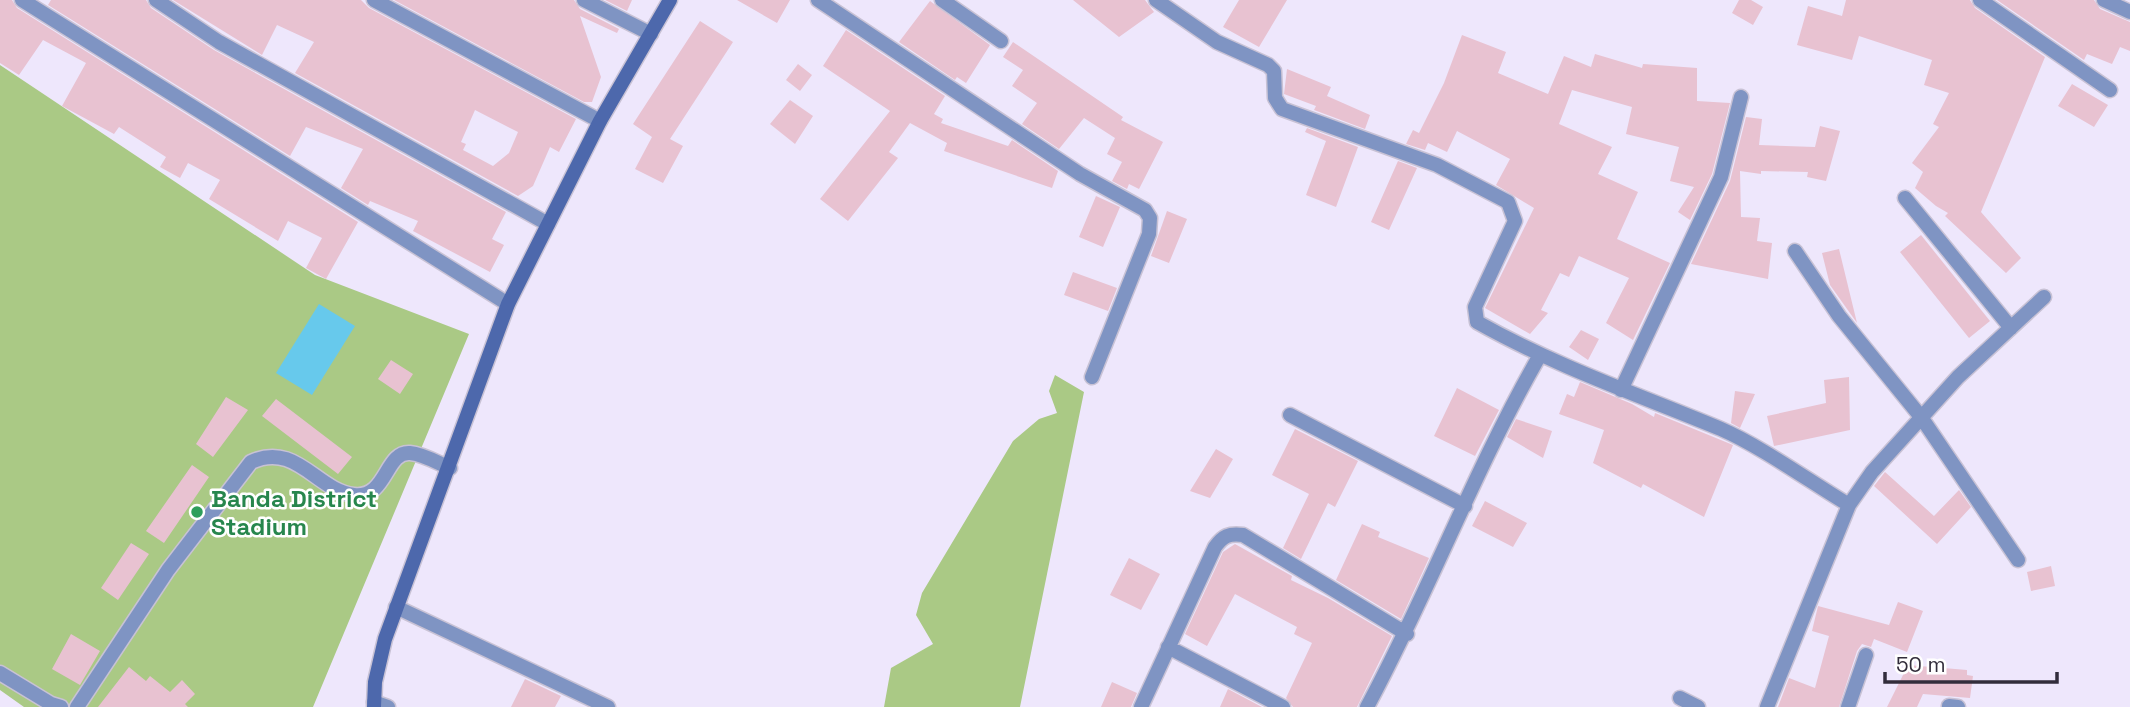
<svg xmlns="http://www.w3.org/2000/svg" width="2130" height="707" viewBox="0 0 2130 707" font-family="'Space Grotesk',sans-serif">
<rect width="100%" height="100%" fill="#eee7fc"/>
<!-- green -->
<path fill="#aac985" d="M0,65L315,275L469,334L313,707H24L0,690Z
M1055,375L1084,392L1020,707H884L891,668L933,644L916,615L922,593L1013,441L1039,419L1057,413L1049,391Z"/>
<!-- water -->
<path fill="#67c9ec" d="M319,304L355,326L312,395L276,373Z"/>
<!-- building -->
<path fill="#e8c2d1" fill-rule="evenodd" d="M0,0H12L17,8L358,222L326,279L306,268L322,238L288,221L278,241L209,199L220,180L188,163L180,178L160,167L166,157L119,127L114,134L62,106L86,63L43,40L19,75L0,63Z
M51,0H146L151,8L214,50L506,212L492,239L504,245L490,272L413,231L418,221L370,201L368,205L341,188L363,149L306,127L290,156L48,5Z
M173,0H361L369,8L576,119L559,152L550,147L533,186L518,196L295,73L314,42L277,25L262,55ZM475,110L518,132L509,153L493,166L463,150L466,144L461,142Z
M394,0H574L580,9L619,29L617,33L580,16L601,77L592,102H584Z
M605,0H632L627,11Z
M737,0H790L777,23Z
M1073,0H1145L1154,12L1119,37Z
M1239,0H1287L1259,47L1223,27Z
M1739,0H1751L1763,7L1753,25L1732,13Z
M1846,0H1970L1975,8L2045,57L1981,212L2021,258L2006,273L1945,216L1948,213L1936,206L1915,188L1923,172L1912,163L1939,127L1933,124L1949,93L1924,85L1932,60L1859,36L1852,60L1797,45L1808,6L1842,16Z
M1997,0H2094L2100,9L2130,22V51L2120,47L2112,64L2087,54L2084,60Z
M930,1L990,45L966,83L957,77L955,80L899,42Z
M700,21L733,42L670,139L683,146L663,183L635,169L652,137L633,124Z
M846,30L945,96L934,114L943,119L941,123L1008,146L1012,140L1058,171L1052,188L944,151L947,143L910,123L889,152L898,158L848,221L820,199L890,111L823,66Z
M1462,35L1506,52L1498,73L1548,94L1564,56L1591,67L1595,54L1642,68L1643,64L1697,68V101L1730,103L1712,174L1690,220L1678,212L1694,187L1670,181L1679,147L1626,134L1632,107L1572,90L1559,124L1612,147L1598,174L1638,192L1617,239L1670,263L1633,340L1606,323L1629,278L1579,256L1569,277L1560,273L1541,310L1548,313L1530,334L1485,308L1534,208L1496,185L1510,159L1457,131L1447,152L1428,143L1425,150L1406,144L1413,130L1419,133L1444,83Z
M1013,42L1123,117L1121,120L1163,142L1139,189L1129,184L1127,189L1112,181L1122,162L1107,154L1115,138L1084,118L1059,149L1022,124L1037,103L1012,86L1023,70L1003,57Z
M798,64L812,75L800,91L786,80Z
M1287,69L1331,87L1327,96L1370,115L1365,129L1314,110L1316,106L1284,94Z
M2072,84L2108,105L2094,127L2058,106Z
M790,100L813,116L795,144L770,124Z
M1746,117L1762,119L1759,145L1815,147L1820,126L1840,131L1826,181L1807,177L1808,172L1761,171V174L1740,171L1741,217L1760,218L1757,241L1772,243L1768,279L1691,264L1730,181Z
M1307,128L1358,147L1336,207L1306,195L1326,141L1305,132Z
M1398,161L1417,168L1389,230L1371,222Z
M1096,196L1120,207L1103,247L1079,237Z
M1167,211L1187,219L1169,263L1151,256Z
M1921,235L1990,321L1969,338L1900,252Z
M1839,249L1857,323L1830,285L1822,253Z
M1073,272L1117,288L1108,311L1064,295Z
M1581,330L1599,339L1588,360L1569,347Z
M391,360L413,374L400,394L378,379Z
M1849,377L1850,430L1774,446L1767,416L1826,403L1824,380Z
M1580,382L1632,404L1654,417L1655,413L1733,445L1704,517L1643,484L1641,488L1593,463L1604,430L1559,414L1567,394L1574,397Z
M1457,388L1499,410L1475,456L1434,436Z
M1735,391L1755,394L1740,428L1731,423Z
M226,397L248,410L213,457L196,444Z
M276,399L352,457L338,474L262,416Z
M1516,419L1552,431L1543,458L1507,437Z
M1295,429L1358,461L1335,507L1328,503L1301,559L1283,548L1309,494L1272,475Z
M1216,449L1233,459L1210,498L1190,491Z
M192,465L209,477L164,543L146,531Z
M1885,472L1934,516L1959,490L1971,507L1937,544L1874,486Z
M1485,501L1527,523L1513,547L1472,526Z
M1362,524L1380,532L1378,537L1429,558L1401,619L1336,580Z
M131,543L149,554L118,600L101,588Z
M1235,544L1292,576L1291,580L1328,598L1392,636L1357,707H1293L1286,698L1312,643L1294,634L1297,627L1235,594L1207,646L1185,634L1223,552Z
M1129,558L1160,574L1141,610L1110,595Z
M2051,566L2055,586L2031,591L2027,572Z
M1898,602L1923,611L1907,652L1874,639L1871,647L1862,644L1857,651L1839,707H1778L1789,678L1815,688L1829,636L1812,631L1818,606L1889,625Z
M71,634L100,651L80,685L52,669Z
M1908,665L1967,670V675L1973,676L1970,698L1923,694L1917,707H1887Z
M129,667L146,681L150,676L170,692L182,680L195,694L185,704L188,707H98Z
M525,679L561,696L555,707H511Z
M1112,682L1137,693L1131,707H1101Z
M1228,689L1262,707H1220Z"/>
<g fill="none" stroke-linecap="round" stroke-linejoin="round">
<defs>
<path id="service" d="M0,673L51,704L61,707
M77,707L168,570L251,462C296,441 317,491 354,495C387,499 385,451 410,453C423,454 438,463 450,468"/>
<path id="minor" d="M22,0L508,304
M156,0L219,42L548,224
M374,0L600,121
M584,0L651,34
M818,0L1080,174L1145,210L1150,218L1149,234L1092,377
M942,0L1001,41
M1156,0L1217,42L1268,65L1274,71L1275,98L1282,109L1437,165L1508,202L1515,221L1475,307L1477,322C1555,366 1639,395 1721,429C1762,447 1809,481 1849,505
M1980,0L2110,90
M2104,0L2130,12
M1905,198L2011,328
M1795,251L1839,316L1921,417L2018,560
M1621,390L1721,177L1741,97
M1290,415L1465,506
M396,607L608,707
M1168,647L1283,707
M1680,698L1698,707
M374,702L388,707
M1949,706L1958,707
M1141,707L1215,547C1223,536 1229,533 1243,535L1407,634
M1367,707C1429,592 1475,468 1540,355
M1767,707L1849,505L1872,472L1958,377L2044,297
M1848,707L1866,655"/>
<path id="secondary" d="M374,707L375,682L385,639L508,304L600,121L670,0"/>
</defs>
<!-- service casing -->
<use href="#service" stroke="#c8c2d5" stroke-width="17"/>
<!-- minor casing -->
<use href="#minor" stroke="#c8c2d5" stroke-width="17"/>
<!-- secondary casing -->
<use href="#secondary" stroke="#c8c2d5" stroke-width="17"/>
<!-- service -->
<use href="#service" stroke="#7f94c3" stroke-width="14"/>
<!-- minor -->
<use href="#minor" stroke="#7f94c3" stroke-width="14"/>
<!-- secondary -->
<use href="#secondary" stroke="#4d68ac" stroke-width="14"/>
</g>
<!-- markers -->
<circle fill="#2e9e5b" stroke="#fff" stroke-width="2.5" cx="197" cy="512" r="7"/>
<g text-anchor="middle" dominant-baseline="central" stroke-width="5" stroke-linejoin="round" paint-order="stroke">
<!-- leisure labels -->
<g font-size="24" font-weight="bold" fill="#27864d" stroke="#fff" text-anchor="start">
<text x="211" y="498">Banda District<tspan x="211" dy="28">Stadium</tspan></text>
</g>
</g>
<!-- scale -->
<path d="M1885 672v10h172v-10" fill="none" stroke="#322d3b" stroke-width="3.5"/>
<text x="1896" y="672" font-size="21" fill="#322d3b" stroke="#ffffff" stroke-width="5" paint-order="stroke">50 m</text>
</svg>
